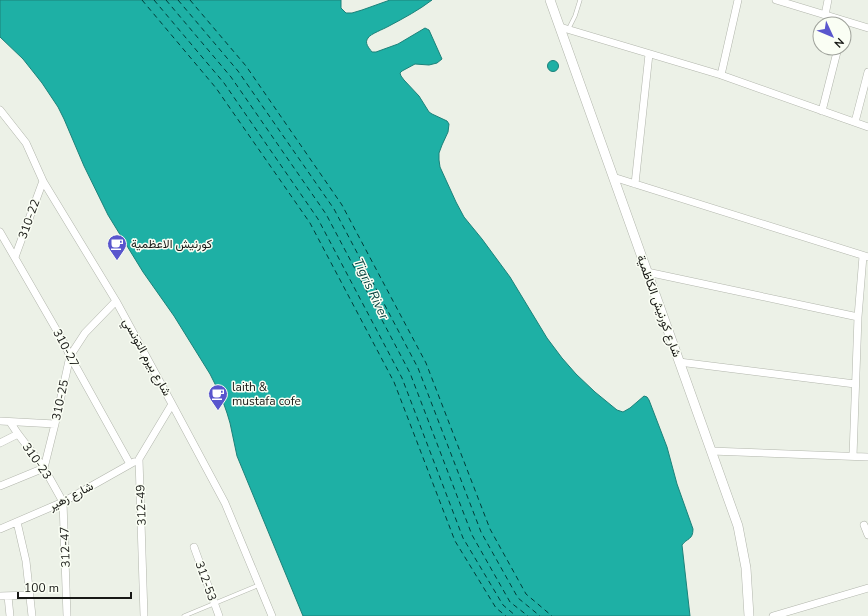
<svg xmlns="http://www.w3.org/2000/svg" width="868" height="616" viewBox="0 0 868 616" font-family="'Nunito Sans',Vazirmatn,sans-serif">
<rect width="100%" height="100%" fill="#ecf1e7"/>
<!-- water -->
<path fill="#1eb0a5" stroke="#1c827a" d="M0,0H341V8L346,13H352L362,10L390,0H432C419,10 404,18 389,26C384,29 370,34 368,38C364,43 369,48 372,52H376L398,44L425,28L429,30L442,59L437,63L429,65L415,64L402,71L400,73L401,76L404,80L419,96L429,112L432,114L447,121L449,124L448,132L442,145L439,153V160L440,167L456,202L464,217L482,239L510,277L547,338L562,358L576,374L595,392L617,410L623,412L630,408L644,396L647,397L649,400L667,447L677,484L693,529C693,540 687,538 682,545L690,616H303L237,456L230,423L227,413L221,396L210,374L174,316L143,272L108,215L84,166L64,119L58,107L42,83L23,59L0,37Z
M547.5 66a5.5 5.5 0 1 1 11 0a5.5 5.5 0 1 1-11 0Z"/>
<g fill="none" stroke-linecap="round" stroke-linejoin="round">
<!-- ferry -->
<path stroke="#003d39" stroke-width="1" stroke-dasharray="5 4" stroke-linecap="butt" d="M142,0L216,88L310,223L394,382L455,541L496,608L506,616
M154,0L224,83L318,219L402,378L463,538L503,605L516,616
M166,0L231,77L326,214L410,373L472,535L510,602L528,616
M178,0L238,71L334,209L418,368L481,532L518,598L540,616
M190,0L246,66L342,205L426,363L490,529L526,594L552,616"/>
<defs>
<path id="service" d="M568,30L575,16L580,0
M184,616L259,585"/>
<path id="minor" d="M776,0L868,28
M825,15L828,0
M560,27L721,75L868,127
M721,75L738,0
M0,110L26,143L43,181L116,301L172,404L225,503L272,616
M822,111L838,48
M855,122L868,72
M613,177L868,257
M635,184L649,54
M0,232L64,343L70,356L130,464
M15,257L43,181
M647,272L858,317
M679,362L855,384
M0,421L55,424
M10,422L18,434L44,468L63,502L67,616
M0,443L18,434
M711,451L868,457
M853,456L858,317L863,256
M0,486L44,468L55,424L70,356L85,333L116,301
M17,522L26,561L32,616
M864,525L868,535
M0,529L63,502L134,462
M194,547L219,616
M0,596L30,595
M8,596L10,616
M144,616L139,459L172,404
M773,616L868,588"/>
<path id="tertiary" d="M550,0L738,526L746,568L749,616"/>
</defs>
<!-- service casing -->
<use href="#service" stroke="#b2b6ac" stroke-width="4.5"/>
<!-- minor casing -->
<use href="#minor" stroke="#b2b6ac" stroke-width="8"/>
<!-- tertiary casing -->
<use href="#tertiary" stroke="#b2b6ac" stroke-width="10"/>
<!-- service -->
<use href="#service" stroke="#fff" stroke-width="3.5"/>
<!-- minor -->
<use href="#minor" stroke="#fff" stroke-width="7"/>
<!-- tertiary -->
<use href="#tertiary" stroke="#fff" stroke-width="9"/>
</g>
<!-- icons -->
<defs>
<symbol id="cafe-pin" viewBox="-11 -11 22 30"><path d="M0 17L-7.5 6A9.5 9.5 0 1 1 7.5 6Z" fill="#5956cd" stroke="#fafef4"/><path d="M-5.5-4.5H6V0H3Q3 3.5 0 3.5H-2.5Q-5.5 3.5-5.5 0ZM3-3.2v2h1.7v-2ZM-6 4.5H4V6H-6Z" fill="#fff"/></symbol>
</defs>
<g fill-rule="evenodd">
<use href="#cafe-pin" x="106" y="233" width="22" height="30"/>
<use href="#cafe-pin" x="207" y="383" width="22" height="30"/>
</g>
<g text-anchor="middle" dominant-baseline="central" stroke-width="3" stroke-linejoin="round" paint-order="stroke">
<!-- street labels -->
<g font-size="12" fill="#171815" stroke="#fafef4">
<text transform="translate(29 219) rotate(-70)">310-22</text>
<text transform="translate(659 306) rotate(70)">شارع كورنيش الكاظمية</text>
<text transform="translate(66 348) rotate(62)">310-27</text>
<text transform="translate(147 357) rotate(61)">شارع بيرم التونسي</text>
<text transform="translate(60 400) rotate(-78)">310-25</text>
<text transform="translate(37 461) rotate(55)">310-23</text>
<text transform="translate(71 496) rotate(-27)">شارع زهير</text>
<text transform="translate(141 505) rotate(-92)">312-49</text>
<text transform="translate(65 547) rotate(-92)">312-47</text>
<text transform="translate(206 581) rotate(70)">312-53</text>
</g>
<!-- poi labels -->
<g font-size="12" fill="#171815" stroke="#fafef4" text-anchor="start">
<text x="131" y="244">كورنيش الاعظمية</text>
<text x="232" y="387">laith &amp;<tspan x="232" dy="14">mustafa cofe</tspan></text>
</g>
<!-- water labels -->
<g font-size="13" font-style="italic" fill="#003d39" stroke="#fafef4">
<text transform="translate(371 289) rotate(65)">Tigris River</text>
</g>
</g>
<!-- north arrow -->
<g transform="translate(832 36) rotate(134)"><circle r="19" fill="#fafef4" stroke="#9fa29b"/>
<path d="M0-3L7 15L0 10L-7 15Z" fill="#5956cd"/>
<text y="-6" font-size="11" font-weight="bold" text-anchor="middle" fill="#171815">N</text>
</g>
<!-- scale -->
<path d="M18 592v6h113v-6" fill="none" stroke="#171815" stroke-width="2"/>
<text x="24" y="592" font-size="12" fill="#171815" stroke="#fafef4" stroke-width="3" paint-order="stroke">100 m</text>
</svg>
